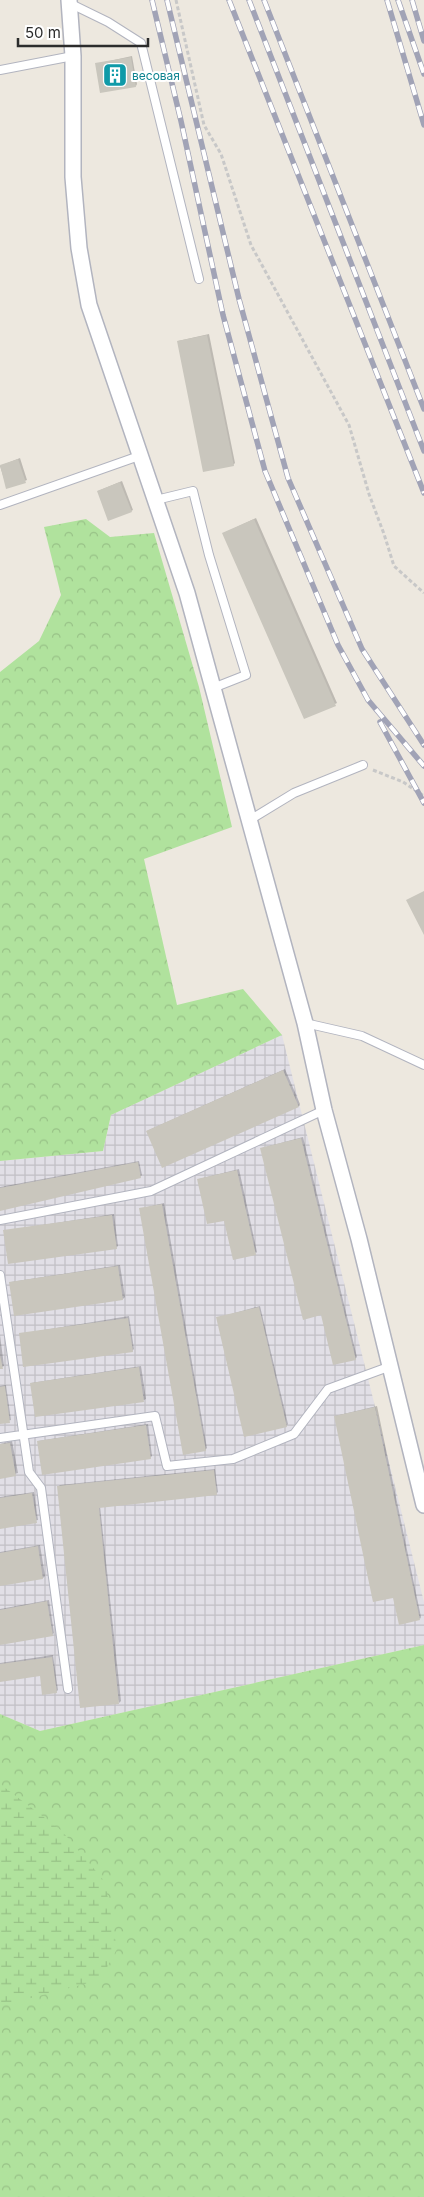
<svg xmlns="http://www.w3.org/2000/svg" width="424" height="2197" viewBox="0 0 424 2197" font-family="Inter,sans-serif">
<defs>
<pattern id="industrial-grid" width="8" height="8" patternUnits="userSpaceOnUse" patternTransform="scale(1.25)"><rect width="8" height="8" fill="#e1dfe6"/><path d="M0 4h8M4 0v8" fill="none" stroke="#c1c0c5"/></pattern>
<pattern id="forest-crowns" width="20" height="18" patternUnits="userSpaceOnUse" patternTransform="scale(1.25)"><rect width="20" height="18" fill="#b0e29d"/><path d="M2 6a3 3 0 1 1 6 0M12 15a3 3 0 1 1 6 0" fill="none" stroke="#98c287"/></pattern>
<pattern id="wetland-marsh" width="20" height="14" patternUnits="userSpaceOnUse" patternTransform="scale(1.25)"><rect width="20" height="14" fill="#b0e29d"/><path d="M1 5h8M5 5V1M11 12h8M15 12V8" fill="none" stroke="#98c287"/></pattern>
</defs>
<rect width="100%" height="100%" fill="#ede8df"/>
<!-- industrial -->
<path fill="url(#industrial-grid)" d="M282,1035L424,1602V1645L40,1731L0,1714V1161L103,1151L111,1115Z"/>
<!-- forest -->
<path fill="url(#forest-crowns)" d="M86,519L110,537L154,533L199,687L232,827L144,859L177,1005L243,989L282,1035L111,1115L103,1151L0,1161V672L39,641L61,595L44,527Z
M424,1645V2197H0V1714L40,1731Z"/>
<!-- wetland -->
<path fill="url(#wetland-marsh)" d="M0,1784L62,1831L105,1882L117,1949L100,1980L0,2006Z"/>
<!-- shadow -->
<path fill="#0003" d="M132,56L137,84L136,86L96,64Z
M209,334L235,463L233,465L178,341Z
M20,458L27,480L7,488L0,466Z
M122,481L133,510L131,511L98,491Z
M256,518L337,703L305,718L224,533Z
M285,1069L300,1104L299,1106L163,1166L147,1131L149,1130Z
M303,1137L357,1357L355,1359L322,1314L262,1148Z
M139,1161L142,1175L140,1177L0,1209V1187Z
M239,1169L257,1252L256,1253L225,1219L199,1179Z
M164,1203L207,1448L205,1450L140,1209Z
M114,1214L118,1246L116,1248L4,1231Z
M120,1265L125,1297L123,1299L11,1282Z
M260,1306L288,1424L286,1426L217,1318Z
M129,1316L134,1349L132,1351L20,1334Z
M0,1335L4,1366L0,1368Z
M141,1366L146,1399L144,1400L31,1383Z
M6,1385L11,1420L0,1423V1386Z
M377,1406L421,1617L420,1619L394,1596L335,1416Z
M148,1424L152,1456L150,1458L38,1441Z
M12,1441L18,1473L0,1478V1444Z
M215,1469L218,1492L216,1494L100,1506L121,1701L119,1703L58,1487L60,1485Z
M34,1492L38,1520L0,1527V1497Z
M40,1545L45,1576L43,1578L0,1584V1552Z
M49,1600L54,1633L53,1634L0,1643V1609Z
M53,1655L58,1690L56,1692L41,1675L0,1681V1663Z"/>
<!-- building -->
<path fill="#c9c6bd" d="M131,57L136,87L100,93L95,63Z
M207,335L234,466L203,472L177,341Z
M18,459L26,483L6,489L0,465Z
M120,482L132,512L108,521L97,491Z
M254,519L336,706L304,719L222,533Z
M424,891V935L406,900Z
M283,1070L299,1107L162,1168L146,1131Z
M301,1138L356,1360L333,1365L321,1315L303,1320L260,1148Z
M138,1162L141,1178L0,1211V1188Z
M237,1170L256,1255L233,1260L224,1221L207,1224L197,1179Z
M162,1204L206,1451L183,1455L139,1208Z
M112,1215L117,1249L8,1264L3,1230Z
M118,1266L123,1300L14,1316L9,1282Z
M259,1307L287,1427L244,1437L216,1317Z
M128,1318L133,1352L23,1367L19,1333Z
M0,1355L3,1369H0Z
M139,1367L144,1402L35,1417L30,1383Z
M5,1386L10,1423L0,1424V1387Z
M375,1407L420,1620L399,1625L393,1598L373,1602L334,1416Z
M146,1425L151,1459L42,1475L37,1441Z
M10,1443L16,1476L0,1479V1444Z
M214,1470L217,1495L99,1508L119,1704L80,1708L57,1486Z
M32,1493L37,1523L0,1529V1498Z
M38,1546L43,1579L0,1586V1553Z
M47,1601L53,1636L0,1645V1610Z
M52,1657L57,1693L42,1695L40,1676L0,1682V1664Z"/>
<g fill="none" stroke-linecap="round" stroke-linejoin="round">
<defs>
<path id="lane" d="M69,3L108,22L141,43L199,279
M0,70L73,56
M156,500L193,491L209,555L246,675L213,688
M0,505L139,456
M248,821L294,793L363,765
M305,1023L362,1036L424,1065
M0,1220L151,1191L324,1110
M0,1275L29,1472L41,1488L68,1689
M0,1438L155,1416L167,1466L233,1459L294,1434L328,1389L391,1366"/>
<path id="street" d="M69,0L73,56V177L79,248L89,305L187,593L213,688L305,1023L324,1110L359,1239L424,1505"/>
</defs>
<!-- lane casing -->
<use href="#lane" stroke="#b2b4bf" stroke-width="10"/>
<!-- street casing -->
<use href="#street" stroke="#b2b4bf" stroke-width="18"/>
<!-- path -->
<path stroke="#c8c8c8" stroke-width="3" stroke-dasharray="4 2.5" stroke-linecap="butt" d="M176,0L204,125L221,154L251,245L349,425L369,494L384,534L394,566L424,593
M373,770L403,782L424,796"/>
<!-- lane -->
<use href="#lane" stroke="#fff" stroke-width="8"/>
<!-- street -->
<use href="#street" stroke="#fff" stroke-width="15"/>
<defs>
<path id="rail" d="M152,0L181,121L223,315L265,471L338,645L368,700L424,766
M167,0L239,299L288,478L362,649L424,745
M229,0L424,493
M249,0L424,451
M264,0L424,409
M387,0L424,125
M398,0L424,74
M412,0L424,41
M380,722L424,803"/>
</defs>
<!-- rail casing -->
<use href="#rail" stroke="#a1a3b6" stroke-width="5.5"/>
<!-- rail -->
<use href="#rail" stroke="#fff" stroke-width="4" stroke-dasharray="11" stroke-linecap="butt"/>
</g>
<!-- icons -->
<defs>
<symbol id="building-square" viewBox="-11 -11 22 22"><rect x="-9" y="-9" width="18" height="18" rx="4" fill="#0f9aa8" stroke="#fff"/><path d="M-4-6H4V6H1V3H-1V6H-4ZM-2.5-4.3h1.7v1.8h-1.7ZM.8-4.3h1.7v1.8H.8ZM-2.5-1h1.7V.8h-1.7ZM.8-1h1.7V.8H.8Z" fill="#fff"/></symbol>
</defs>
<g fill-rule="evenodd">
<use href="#building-square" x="101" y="61" width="28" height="28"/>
</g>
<g text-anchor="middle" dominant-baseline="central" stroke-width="4" stroke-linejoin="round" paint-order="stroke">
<!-- culture labels -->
<g font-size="12" fill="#0d838f" stroke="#fff" text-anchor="start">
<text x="132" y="75">весовая</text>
</g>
</g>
<!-- scale -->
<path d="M18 38v8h130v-8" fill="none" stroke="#2c2c2c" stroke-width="2.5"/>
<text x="25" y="38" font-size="15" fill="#2c2c2c" stroke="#ffffff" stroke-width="4" paint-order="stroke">50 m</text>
</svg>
